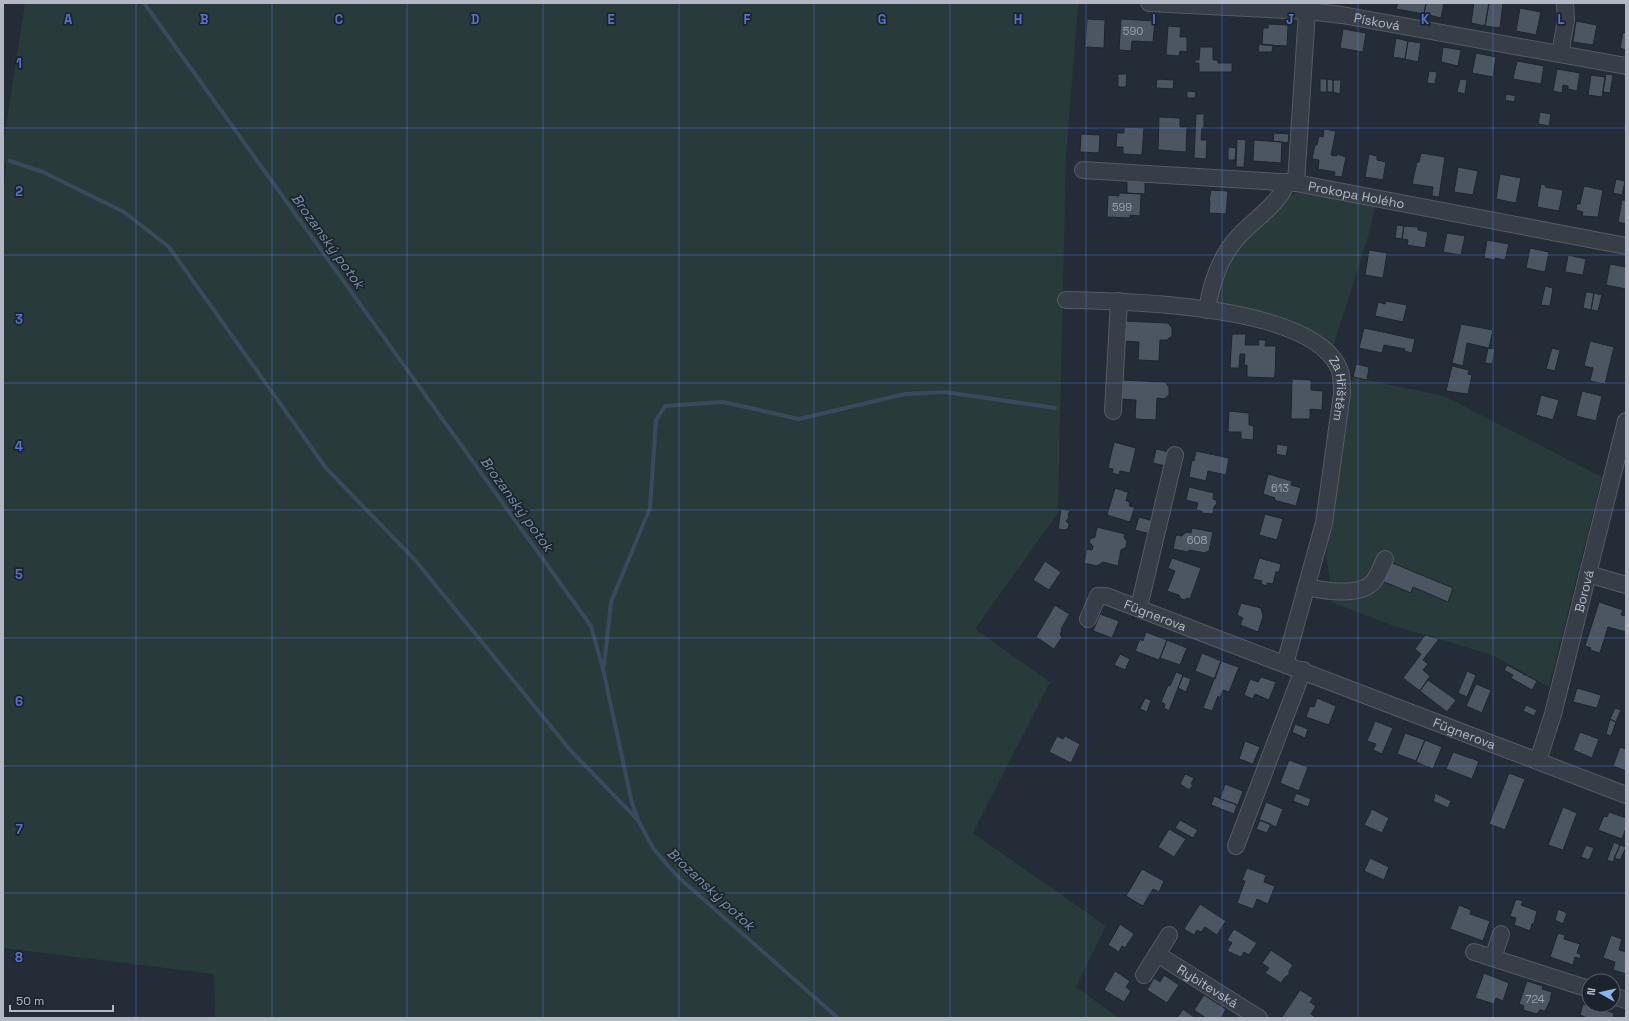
<svg xmlns="http://www.w3.org/2000/svg" width="1629" height="1021" viewBox="0 0 1629 1021" font-family="'Space Grotesk',sans-serif">
<rect width="100%" height="100%" fill="#232c37"/>
<!-- green -->
<path fill="#283a3a" d="M25,3H1080L1078,7L1066,156L1058,513L975,629L1050,682L973,833L1106,926L1076,987L1119,1018H215L214,974L3,948V200L6,165L3,158V146Z
M1303,192L1376,204L1368,237L1334,344L1330,350L1221,307L1217,301L1215,294L1236,245L1287,198L1296,193Z
M1353,377L1444,396L1602,477L1549,687L1492,655L1391,625L1331,602L1333,596L1326,556Z"/>
<g fill="none" stroke-linecap="round" stroke-linejoin="round">
<!-- stream -->
<path stroke="#3a4a5e" stroke-width="4" d="M144,3L591,626L603,669L632,803L638,820L653,848L676,875L838,1018
M10,161L43,172L124,212L169,247L326,468L415,560L571,751L636,818
M604,666L611,602L650,508L656,420L665,406L723,402L799,419L905,394L945,392L1055,408"/>
</g>
<!-- building -->
<path fill="#4c5662" stroke="#1e252e" d="M1398,3H1426L1424,14L1396,9Z
M1426,3H1444L1441,18L1424,14Z
M1474,3H1489L1485,26L1471,23Z
M1489,3H1503L1500,28L1485,26Z
M1520,8L1541,12L1536,35L1516,31Z
M1087,19L1105,20L1104,48L1085,47Z
M1121,19L1155,21L1153,42L1132,41L1131,51L1119,50Z
M1576,21L1597,25L1593,45L1573,42Z
M1268,24L1288,25L1287,46L1262,45L1263,28H1268Z
M1168,26L1181,27L1180,37H1187V52L1180,51L1179,56L1166,55Z
M1343,29L1366,33L1363,52L1340,48Z
M1623,32L1626,33V50L1620,48Z
M1396,38L1408,41L1405,59L1393,57Z
M1408,41L1421,43L1418,62L1405,59Z
M1259,44L1273,45L1272,52H1258Z
M1200,47H1213V60H1218V63H1232V72H1199V63H1195V60H1199Z
M1443,47L1461,50L1458,66L1441,62Z
M1476,53L1496,57L1493,77L1472,73Z
M1517,61L1544,66L1541,84L1513,79Z
M1557,69L1580,73L1577,91L1568,89V86L1563,85L1562,93L1553,91Z
M1429,71L1437,72L1435,84L1427,83Z
M1118,74H1127L1126,87H1118Z
M1606,74L1613,75L1610,93L1603,92Z
M1591,75L1605,77L1602,97L1588,95Z
M1157,79L1174,80L1173,89L1156,88Z
M1320,79H1327V92H1320Z
M1327,79L1333,80V92H1327Z
M1460,79L1467,80L1465,94L1457,92Z
M1333,80H1341L1340,94L1333,92Z
M1187,91L1196,92L1195,98H1187Z
M1506,94L1516,96L1514,102L1505,100Z
M1540,112L1551,114L1549,126L1538,124Z
M1196,114H1204V128H1202L1201,140H1207L1206,159L1194,158Z
M1159,117L1180,118V127H1187L1186,152L1158,150Z
M1124,127L1144,128L1142,155L1123,154V147H1116L1117,133H1124Z
M1324,129L1336,131L1331,155L1337,156V154L1346,157L1342,177L1334,176L1335,172L1318,169L1319,160L1312,159L1315,145H1317L1319,136L1323,137Z
M1274,133L1289,134L1288,143L1273,141Z
M1081,134L1100,135L1099,153L1080,152Z
M1237,139L1246,140L1244,167H1236Z
M1254,140L1282,142L1281,163L1253,161Z
M1228,147L1236,148L1235,160H1228Z
M1421,153L1445,157L1439,197L1432,196L1433,187L1412,184L1417,162H1419Z
M1369,154L1377,156V160L1386,162L1383,180L1365,177Z
M1458,167L1478,171L1473,195L1454,192Z
M1500,174L1521,178L1516,203L1496,199Z
M1616,179L1625,181L1622,195L1613,193Z
M1127,180L1145,181V194L1127,193Z
M1541,184L1546,185L1545,187L1563,190L1559,211L1537,207Z
M1584,186L1603,190L1598,217L1582,216L1583,212L1576,210L1577,204H1580Z
M1211,190L1228,191L1226,214L1209,213L1210,201H1209Z
M1119,193L1141,194L1140,216L1130,215V218L1107,217L1108,195L1119,196Z
M1622,200H1626V224L1618,222Z
M1397,225L1404,226L1402,239L1395,238Z
M1404,226L1418,227V230L1428,232L1425,248L1407,245L1408,240L1402,239Z
M1447,233L1465,236L1461,255L1443,252Z
M1487,240L1509,244L1505,260L1495,258V260L1484,258Z
M1530,248L1549,252L1545,272L1526,268Z
M1369,250L1387,253L1383,278L1365,275Z
M1568,255L1586,259L1583,275L1565,272Z
M1610,264L1626,267V289L1606,285Z
M1545,286L1553,288L1550,306L1541,305Z
M1586,292L1594,293L1591,310L1583,308Z
M1594,293L1602,295L1598,311L1591,310Z
M1386,301L1407,305L1403,322L1375,316L1378,302L1385,304Z
M1123,321L1168,323L1172,328V336L1167,340H1160L1159,361L1138,360L1139,342L1122,341Z
M1461,324L1493,330L1489,348L1467,343L1463,366L1452,363Z
M1364,328L1415,339L1412,353L1404,351L1405,349L1384,345L1382,353L1359,348Z
M1232,334H1246L1245,345H1259L1258,340H1266L1265,346H1276L1275,376L1273,378L1247,377V365H1244L1245,354H1240L1239,368H1230Z
M1590,341L1614,347L1605,384L1590,381L1593,368L1584,366Z
M1488,348L1495,349L1492,364L1485,363Z
M1552,348L1560,350L1555,371L1546,369Z
M1356,364L1369,367L1367,380L1353,377Z
M1452,366L1469,370L1468,374L1472,375L1468,394L1446,391Z
M1292,379L1311,380V390L1323,391L1322,410L1310,409V419H1291Z
M1120,380L1165,382L1169,387V395L1164,399L1157,398L1156,420L1135,419L1136,400L1119,399Z
M1582,391L1602,396L1596,421L1576,416Z
M1541,395L1559,400L1553,420L1536,415Z
M1229,411L1249,413V425L1254,426L1253,440L1241,439V432H1228Z
M1114,442L1136,448L1130,473L1120,471L1119,475L1112,473L1113,469L1108,468Z
M1277,444L1288,446L1286,456L1276,454Z
M1156,449L1169,452L1166,466L1153,463Z
M1196,451L1229,458L1226,475L1208,471L1206,481L1189,477L1192,460L1194,461Z
M1268,474L1292,481L1291,485L1301,488L1296,506L1274,500L1275,498L1263,494Z
M1189,487L1214,493L1213,499L1216,500L1217,503L1214,507L1213,514L1201,513L1202,511L1196,510L1198,503L1186,500Z
M1115,488L1130,493H1128L1126,501H1128L1130,504L1129,506L1133,507L1135,506L1130,522L1107,515Z
M1061,509L1071,511L1069,512L1068,519L1066,521L1069,524L1068,529L1064,530L1058,529Z
M1265,514L1283,519L1277,540L1259,535Z
M1139,517L1153,521L1150,534L1135,530Z
M1097,527L1125,534L1124,537L1127,542L1126,547L1121,550L1118,566L1103,562L1097,566L1084,563L1087,549L1092,550L1093,546L1089,542L1090,539L1095,537Z
M1192,528L1213,532L1209,551L1205,553L1189,550L1188,552L1173,549L1176,535L1182,536L1186,532L1191,533Z
M1172,558L1201,568L1190,599L1187,598L1184,600L1180,598L1179,595L1167,591L1175,571L1168,568Z
M1259,558L1281,564L1279,572H1276L1273,584L1267,583V586L1261,584L1262,581L1253,579Z
M1045,561L1061,572L1049,590L1033,580Z
M1390,562L1453,588L1448,602L1413,587L1411,593L1382,581Z
M1599,602L1623,610L1621,615L1626,616V632L1608,627L1600,653L1590,650L1591,648L1585,646Z
M1241,603L1261,608L1263,617L1258,632L1240,625L1243,618L1237,615Z
M1055,605L1071,615H1069L1061,629L1062,630L1060,635L1062,637L1054,649L1036,637Z
M1100,614L1119,621L1112,638L1093,631Z
M1146,632L1167,640L1159,660L1135,651L1140,639L1143,641Z
M1425,635L1439,639L1423,660L1428,664L1423,670L1430,676L1420,691L1403,678L1421,654L1415,649Z
M1167,640L1187,648L1180,665L1160,658Z
M1202,653L1221,661L1215,679L1195,671Z
M1120,654L1130,659L1125,670L1114,665Z
M1221,661L1239,667L1229,692L1223,690L1220,698L1218,696L1212,711L1203,708Z
M1507,665L1537,681L1532,690L1511,678L1513,675L1504,670Z
M1467,671L1476,675L1467,697L1458,693Z
M1176,672L1183,675L1169,711L1164,708L1165,704L1161,702L1168,685L1170,686Z
M1183,676L1191,679L1186,692L1178,688Z
M1261,677L1276,682L1269,700L1255,694L1253,699L1244,695L1250,679L1258,682Z
M1428,680L1456,700L1447,712L1420,691Z
M1476,684L1491,690L1482,713L1466,706Z
M1577,688L1601,695L1597,708L1573,702Z
M1145,698L1151,700L1147,712L1140,709Z
M1317,698L1336,706L1329,725L1306,717L1310,706L1314,707Z
M1526,705L1537,710L1534,716L1523,711Z
M1615,708L1621,710L1616,722L1610,719Z
M1610,719L1616,722L1611,736L1606,734Z
M1375,721L1393,728L1382,754L1373,750L1376,744L1367,741Z
M1295,724L1308,729L1305,738L1292,732Z
M1580,732L1599,739L1592,758L1573,750Z
M1405,733L1425,740L1416,761L1397,754Z
M1057,736L1063,739L1065,736L1080,744L1071,763L1049,752Z
M1425,740L1442,747L1433,769L1416,762Z
M1245,741L1260,747L1253,764L1239,759Z
M1620,747L1626,749V771L1613,766Z
M1453,752L1479,761L1472,779L1446,769Z
M1289,760L1308,767L1299,791L1280,783Z
M1509,773L1525,779L1505,830L1489,824Z
M1185,774L1194,778L1191,784L1193,785L1189,790L1180,784Z
M1225,784L1243,791L1238,805L1220,799Z
M1296,793L1311,799L1308,807L1293,801Z
M1435,793L1451,801L1448,808L1433,801L1435,796L1434,795Z
M1214,796L1237,805L1234,814L1211,805Z
M1266,802L1283,809L1276,827L1259,820Z
M1563,807L1577,813L1563,850L1548,845Z
M1372,809L1389,818L1382,833L1364,825Z
M1609,812L1626,818V828L1622,839L1598,830L1604,816L1607,817Z
M1180,820L1198,830L1193,838L1175,828Z
M1260,820L1271,824L1267,833L1256,829Z
M1169,829L1186,839L1174,857L1158,847Z
M1614,842L1620,845L1613,862L1607,860Z
M1586,845L1594,848L1589,860L1581,857Z
M1620,845L1626,847L1620,860L1614,858Z
M1370,858L1389,867L1384,880L1364,871Z
M1247,868L1266,875L1264,882L1275,886L1268,904L1257,899L1253,909L1237,903L1245,881L1242,880Z
M1142,869L1164,881L1159,892L1153,889L1143,906L1126,896Z
M1516,899L1523,901L1521,905L1537,911L1534,923L1532,924L1530,931L1514,925L1516,918L1510,916Z
M1200,904L1226,921L1217,935L1205,927L1201,932L1197,930L1194,935L1184,929Z
M1459,905L1471,910L1470,914L1490,921L1483,941L1450,929Z
M1558,909L1567,913L1563,924L1555,920Z
M1120,924L1134,934L1125,948L1122,946L1119,952L1108,945Z
M1234,929L1257,943L1249,955L1244,952L1241,957L1227,951L1232,943L1227,940Z
M1558,933L1565,935L1564,939L1580,944L1577,953L1581,954L1580,959L1575,957L1573,965L1550,957Z
M1611,935L1622,939L1619,950L1626,952V974L1613,970L1615,962L1603,958Z
M1271,950L1293,965L1289,971V975L1285,977L1281,983L1265,973L1269,968L1262,963Z
M1115,971L1130,981L1126,987L1131,991L1124,1002L1104,990Z
M1484,973L1509,983L1503,1001L1496,998L1494,1004L1475,998Z
M1164,975L1179,985L1167,1003L1147,990L1154,978L1160,982Z
M1527,981L1543,986L1542,989L1552,992L1550,998L1551,999L1545,1011L1540,1010L1537,1014L1523,1010L1524,1006L1519,1004Z
M1300,990L1313,998L1310,1002L1316,1006L1311,1014L1316,1018H1285L1282,1017Z
M1204,995L1226,1009L1221,1018H1206L1194,1010Z
M1583,1004L1590,1006L1597,1005L1596,1008L1614,1013L1613,1018H1587L1580,1015Z
M1183,1009L1194,1017V1018H1177Z"/>
<g fill="none" stroke-linecap="round" stroke-linejoin="round">
<defs>
<g id="minor">
<path id="s1" d="M1149,3L1307,11L1342,15L1626,66"/>
<path d="M1560,54L1566,20L1565,3"/>
<path id="s2" d="M1083,170L1296,183L1626,246"/>
<path d="M1296,183L1307,11"/>
<path id="s3" d="M1066,300C1128,301 1307,305 1338,366C1342,374 1342,384 1342,393L1324,523L1285,664"/>
<path d="M1207,310C1211,284 1220,257 1238,237C1251,222 1284,200 1286,182"/>
<path d="M1113,411L1119,301"/>
<path d="M1588,574L1626,585"/>
<path d="M1307,587C1324,591 1357,596 1371,584C1378,578 1381,567 1385,559"/>
<path d="M1139,607L1175,455"/>
<path id="s4" d="M1088,619L1098,596H1106L1626,795"/>
<path id="s5" d="M1538,761L1553,714L1626,421"/>
<path d="M1236,846L1303,670"/>
<path d="M1474,952L1589,989"/>
<path id="s6" d="M1157,954L1259,1018"/>
<path d="M1493,958L1501,934"/>
<path d="M1144,975L1169,935"/>
<path d="M1613,996L1626,1000"/>
</g>
</defs>
<!-- minor casing -->
<use href="#minor" stroke="#555c65" stroke-width="18"/>
<!-- minor -->
<use href="#minor" stroke="#373e47" stroke-width="16"/>
</g>
<!-- grid -->
<path fill="none" stroke="#5173d1" stroke-width="1" stroke-opacity="0.55" d="M136,3V1018M272,3V1018M407,3V1018M543,3V1018M679,3V1018M814,3V1018M950,3V1018M1086,3V1018M1222,3V1018M1358,3V1018M1493,3V1018M3,128H1626M3,255H1626M3,383H1626M3,510H1626M3,638H1626M3,766H1626M3,893H1626"/>
<g text-anchor="middle" dominant-baseline="central" stroke-width="3.5" stroke-linejoin="round" paint-order="stroke">
<!-- number labels -->
<g font-size="11" fill="#98a0ac">
<text x="1133" y="31">590</text>
<text x="1122" y="207">599</text>
<text x="1280" y="488">613</text>
<text x="1197" y="540">608</text>
<text x="1535" y="999">724</text>
</g>
<!-- street labels -->
<g font-size="13" fill="#b2b9c4" stroke="#1c232c">
<text stroke="none"><textPath href="#s1" startOffset="229">Písková</textPath></text>
<text stroke="none"><textPath href="#s2" startOffset="275">Prokopa Holého</textPath></text>
<text stroke="none"><textPath href="#s3" startOffset="311">Za Hřištěm</textPath></text>
<text stroke="none"><textPath href="#s5" startOffset="176">Borová</textPath></text>
<text stroke="none"><textPath href="#s4" startOffset="86">Fügnerova</textPath></text>
<text stroke="none"><textPath href="#s4" startOffset="417">Fügnerova</textPath></text>
<text stroke="none"><textPath href="#s6" startOffset="60">Rybitevská</textPath></text>
</g>
<!-- water labels -->
<g font-size="14" font-style="italic" fill="#7c90a9" stroke="#1c232c">
<text transform="translate(328 241) rotate(54)">Brozanský potok</text>
<text transform="translate(517 504) rotate(54)">Brozanský potok</text>
<text transform="translate(711 889) rotate(43)">Brozanský potok</text>
</g>
</g>
<g font-size="13" text-anchor="middle" font-weight="bold" fill="#5173d1" stroke="#1c232c" stroke-width="3.5" stroke-linejoin="round" paint-order="stroke">
<text x="68" y="24">A</text>
<text x="204" y="24">B</text>
<text x="339" y="24">C</text>
<text x="475" y="24">D</text>
<text x="611" y="24">E</text>
<text x="747" y="24">F</text>
<text x="882" y="24">G</text>
<text x="1018" y="24">H</text>
<text x="1154" y="24">I</text>
<text x="1290" y="24">J</text>
<text x="1425" y="24">K</text>
<text x="1561" y="24">L</text>
<text x="19" y="68">1</text>
<text x="19" y="196">2</text>
<text x="19" y="324">3</text>
<text x="19" y="451">4</text>
<text x="19" y="579">5</text>
<text x="19" y="706">6</text>
<text x="19" y="834">7</text>
<text x="19" y="962">8</text>
</g>
<!-- border -->
<rect width="1629" height="1021" fill="none" stroke="#b2b9c4" stroke-width="8"/>
<!-- north arrow -->
<g transform="translate(1601 993) rotate(278)"><circle r="19" fill="#1c232c" stroke="#585f69"/>
<path d="M0-3L7 15L0 10L-7 15Z" fill="#8eb4ec"/>
<text y="-6" font-size="11" font-weight="bold" text-anchor="middle" fill="#b2b9c4">N</text>
</g>
<!-- scale -->
<path d="M10 1005v6h103v-6" fill="none" stroke="#b2b9c4" stroke-width="2"/>
<text x="16" y="1005" font-size="12" fill="#b2b9c4" stroke="#1c232c" stroke-width="3" paint-order="stroke">50 m</text>
</svg>
